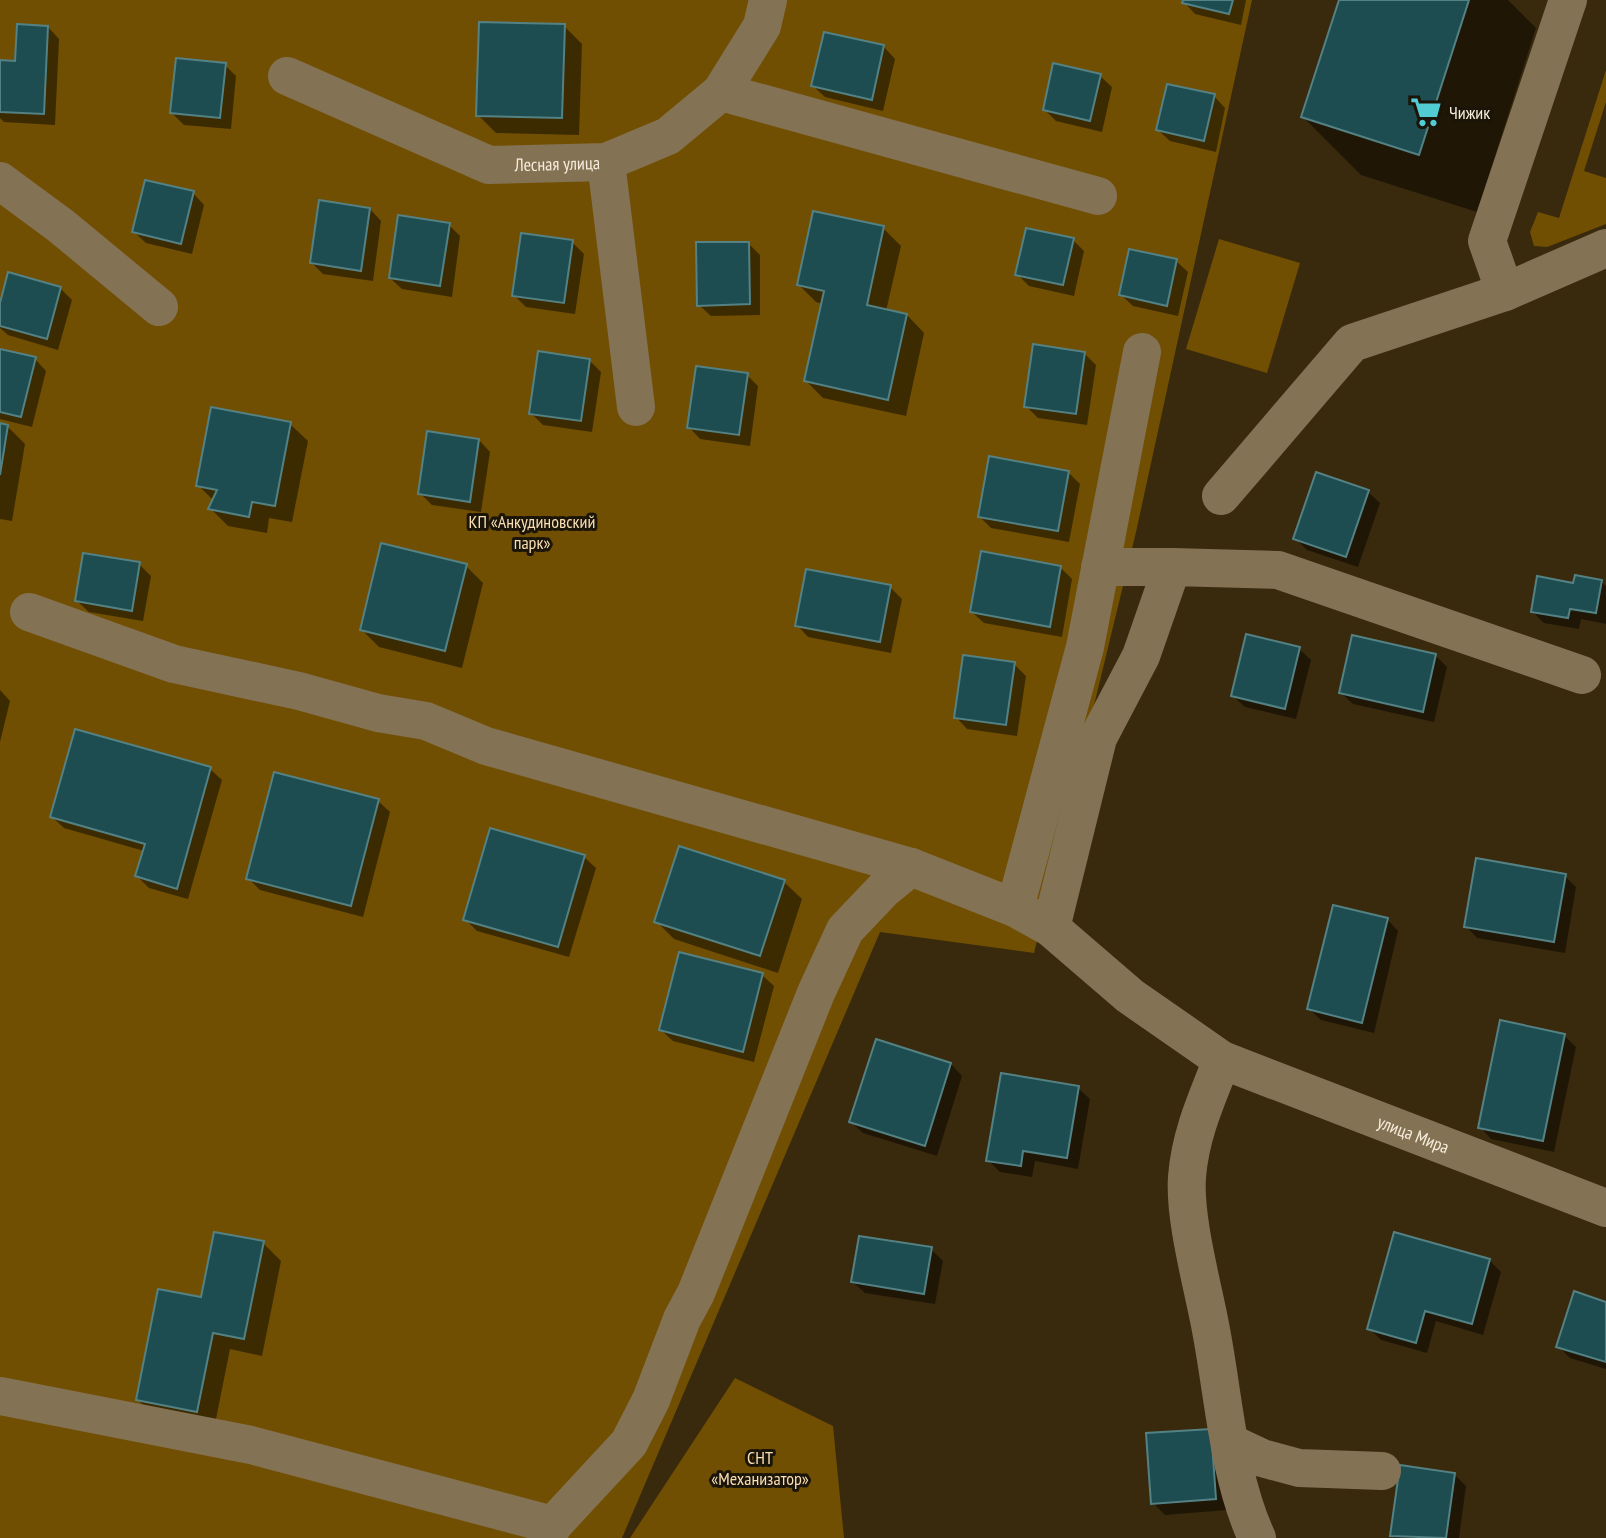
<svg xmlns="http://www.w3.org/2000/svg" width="1606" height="1538" viewBox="0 0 1606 1538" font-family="'PT Sans Narrow',sans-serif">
<rect width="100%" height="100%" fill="#3a2a0d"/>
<!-- green -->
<path fill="#714f02" d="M0,0H1252L1136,532L1034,953L880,932L622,1538H0Z
M1606,70V102L1584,171L1606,178V224L1547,247L1534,246L1530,232L1538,212L1559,218Z
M1219,239L1300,263L1267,373L1186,349Z
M735,1378L833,1426L844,1538H630Z"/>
<!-- shadow -->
<path fill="#0007" d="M1184,0H1246L1241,25L1195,14L1184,2Z
M1340,0H1508L1536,28L1477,212L1361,175L1303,117Z
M564,26L582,44L579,135L496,133L478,115Z
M48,27L59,39L55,125L4,122L0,118V62L16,63Z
M884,47L895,59L883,111L825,97L813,86Z
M225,65L236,76L231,129L184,125L172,113Z
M1100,76L1112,87L1102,132L1056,121L1044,109Z
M1214,96L1225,108L1216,152L1170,141L1158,130Z
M193,193L204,205L192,254L146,243L134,232Z
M370,209L381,221L373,281L323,274L311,262Z
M449,225L460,236L452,297L402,289L390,278Z
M883,228L901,246L886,311L907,315L924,333L906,416L823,398L806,381L823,304L816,302L799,285Z
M1073,240L1084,251L1074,296L1029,286L1017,274Z
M572,242L584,254L575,314L526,307L514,295Z
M748,243L760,255V315L711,316L699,305Z
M1176,261L1188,272L1178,316L1133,306L1121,295Z
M60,288L72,300L58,350L8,335L0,328V309Z
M0,350L35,359L46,371L32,427L0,419Z
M1084,353L1096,365L1087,425L1038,418L1026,406Z
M589,360L601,372L592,432L543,425L531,413Z
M747,375L758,386L750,446L700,439L689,427Z
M290,424L308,441L292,522L269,518L267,533L228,526L211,509L214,501L198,485Z
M0,425L8,427L25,444L12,521L0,519Z
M479,440L490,452L481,512L432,505L420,493Z
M1068,472L1080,484L1069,542L991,528L980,517Z
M1368,492L1380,503L1358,567L1307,550L1295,538Z
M139,564L151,576L143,621L89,612L77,601Z
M466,566L483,583L462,668L379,647L362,630Z
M1060,567L1072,579L1062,637L984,623L972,612Z
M1601,581L1606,586V624L1581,619L1579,629L1544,623L1532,611L1574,585Z
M890,587L902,599L891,653L808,637L797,625Z
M1299,649L1311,660L1296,719L1245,707L1233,696Z
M1435,655L1447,667L1434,722L1353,704L1341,693Z
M1014,664L1026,676L1017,736L967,729L956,717Z
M0,690L10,701L0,742Z
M210,769L222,780L188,899L149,888L137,876L144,851L64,828L52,817Z
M378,801L390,812L363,917L260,890L248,878Z
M584,857L596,868L569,957L477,931L465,919Z
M1565,876L1576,887L1565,953L1477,938L1466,926Z
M784,882L802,899L778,973L674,939L656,921Z
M1387,919L1398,931L1374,1033L1321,1020L1309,1009Z
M762,975L774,986L754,1062L673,1041L661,1030Z
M1564,1035L1576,1047L1554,1152L1491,1139L1480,1127Z
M951,1064L962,1076L937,1156L863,1133L851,1122Z
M1078,1088L1090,1099L1078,1169L1035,1161L1032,1177L1000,1172L988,1160Z
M263,1243L281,1261L262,1356L230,1349L214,1429L155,1417L137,1399L202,1299Z
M931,1249L943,1261L935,1304L865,1293L853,1282Z
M1489,1260L1501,1272L1483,1335L1436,1321L1427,1353L1381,1340L1369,1328Z
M1606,1303V1369L1570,1358L1558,1346Z
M1210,1431L1227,1510L1165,1515L1153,1503Z
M1455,1475L1466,1486L1459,1538H1394L1392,1536Z"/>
<!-- building -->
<path fill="#1d4d50" stroke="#548183" stroke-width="2" d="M1183,0H1233L1229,14L1182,3Z
M1339,0H1469L1419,155L1301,117Z
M479,22L565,24L562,118L476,116Z
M17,24L48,26L44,114L0,112V60L15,61Z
M824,32L884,45L872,100L811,86Z
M176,58L226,63L220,118L170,113Z
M1053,63L1101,74L1090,121L1043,110Z
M1167,84L1215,94L1204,141L1156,130Z
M145,180L194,191L181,244L132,232Z
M319,200L370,208L361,271L310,263Z
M813,211L884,226L867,305L907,314L888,400L804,381L824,291L797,285Z
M398,215L450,223L440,286L389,278Z
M1026,228L1074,238L1063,285L1015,275Z
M521,233L573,240L564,303L512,296Z
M696,242H749L750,304L697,306Z
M1129,249L1177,259L1167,306L1119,295Z
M8,272L61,287L47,339L0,326V303Z
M1033,344L1085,352L1076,414L1024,407Z
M0,349L36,357L21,417L0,412Z
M538,351L590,359L581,421L529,414Z
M696,366L748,373L739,435L687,428Z
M211,407L291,422L275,506L252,502L249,517L208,509L217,490L196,486Z
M0,423L8,425L0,475Z
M427,431L479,439L470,502L418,494Z
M989,456L1069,471L1058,531L978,517Z
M1316,472L1369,490L1346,557L1293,539Z
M381,543L467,564L445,651L360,630Z
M981,551L1061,566L1050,627L970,612Z
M83,553L140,562L132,611L75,601Z
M806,569L891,585L880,642L795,626Z
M1575,575L1602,580L1596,613L1570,609L1568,618L1531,612L1537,576L1573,583Z
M1246,634L1300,647L1285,709L1231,696Z
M1352,635L1436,654L1423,712L1339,693Z
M963,655L1015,662L1006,725L954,718Z
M75,729L211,767L177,889L135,876L145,844L50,817Z
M274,772L379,799L351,906L246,879Z
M490,828L585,855L558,947L463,920Z
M679,846L785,880L760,956L654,922Z
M1476,858L1566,874L1554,942L1464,927Z
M1333,905L1388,918L1362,1023L1307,1009Z
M679,952L763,973L743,1052L659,1030Z
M1500,1020L1565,1034L1543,1141L1478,1128Z
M876,1039L951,1063L925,1146L849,1122Z
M1001,1073L1079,1086L1067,1158L1023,1151L1021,1166L986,1161Z
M214,1232L264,1241L244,1339L213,1333L197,1412L136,1400L158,1289L201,1297Z
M1394,1232L1490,1259L1472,1324L1425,1311L1416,1343L1367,1329Z
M859,1236L932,1247L924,1294L851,1282Z
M1574,1291L1606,1302V1362L1556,1347Z
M1211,1429L1216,1499L1151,1504L1146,1433Z
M1400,1465L1455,1473L1446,1538L1390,1536Z"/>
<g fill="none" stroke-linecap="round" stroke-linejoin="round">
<!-- minor -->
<g stroke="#847254" stroke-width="38">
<path id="s1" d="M287,76L489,165L606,162L668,136L721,92L762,26L768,0"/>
<path d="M721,92L1098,196"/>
<path d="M606,162L636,407"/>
<path d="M0,181L61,226L159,307"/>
<path d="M1505,292L1487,241L1568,0"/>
<path d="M1221,496L1352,343L1505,292L1606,248"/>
<path d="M1100,567H1172"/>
<path id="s2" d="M29,612L174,664L299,691L378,713L426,721L486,746L911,867L1015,908L1051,928L1130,996L1222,1060L1606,1208"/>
<path d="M1015,908L1085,647L1142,352"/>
<path d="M1051,928L1098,738L1141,656L1172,567L1278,570L1582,675"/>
<path d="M1222,1060C1207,1098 1190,1135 1187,1177C1184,1220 1203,1286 1211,1330C1224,1398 1228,1475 1257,1538"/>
<path d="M0,1396L251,1445L553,1525"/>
<path d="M1230,1443L1262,1458L1299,1468L1382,1471"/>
<path d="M547,1538L553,1525L629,1443L651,1400L682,1319L696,1293L816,993L845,930L884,889L911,867"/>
</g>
</g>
<!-- icons -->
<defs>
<symbol id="supermarket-bare" viewBox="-9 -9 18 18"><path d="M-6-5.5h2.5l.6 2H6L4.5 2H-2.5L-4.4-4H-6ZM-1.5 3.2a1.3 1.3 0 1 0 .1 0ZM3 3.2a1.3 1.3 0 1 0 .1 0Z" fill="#51ccd3" stroke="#1b1408" stroke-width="2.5" paint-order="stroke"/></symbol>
</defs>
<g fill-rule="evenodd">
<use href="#supermarket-bare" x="1404" y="90" width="44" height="44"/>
</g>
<g text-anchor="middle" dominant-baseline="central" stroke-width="6" stroke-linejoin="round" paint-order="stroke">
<!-- poi labels -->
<g font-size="18" fill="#f7eddc" stroke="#1b1408" text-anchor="start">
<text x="1449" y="112">Чижик</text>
</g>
<!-- street labels -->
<g font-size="18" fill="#f7eddc" stroke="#1b1408">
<text stroke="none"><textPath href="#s1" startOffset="289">Лесная улица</textPath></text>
<text stroke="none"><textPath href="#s2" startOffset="1494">улица Мира</textPath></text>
</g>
<!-- park labels -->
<g font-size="18" fill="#f9dfb3" stroke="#1b1408">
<text x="532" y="521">КП «Анкудиновский<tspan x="532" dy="21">парк»</tspan></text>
<text x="760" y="1457">СНТ<tspan x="760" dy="21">«Механизатор»</tspan></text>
</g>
</g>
</svg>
